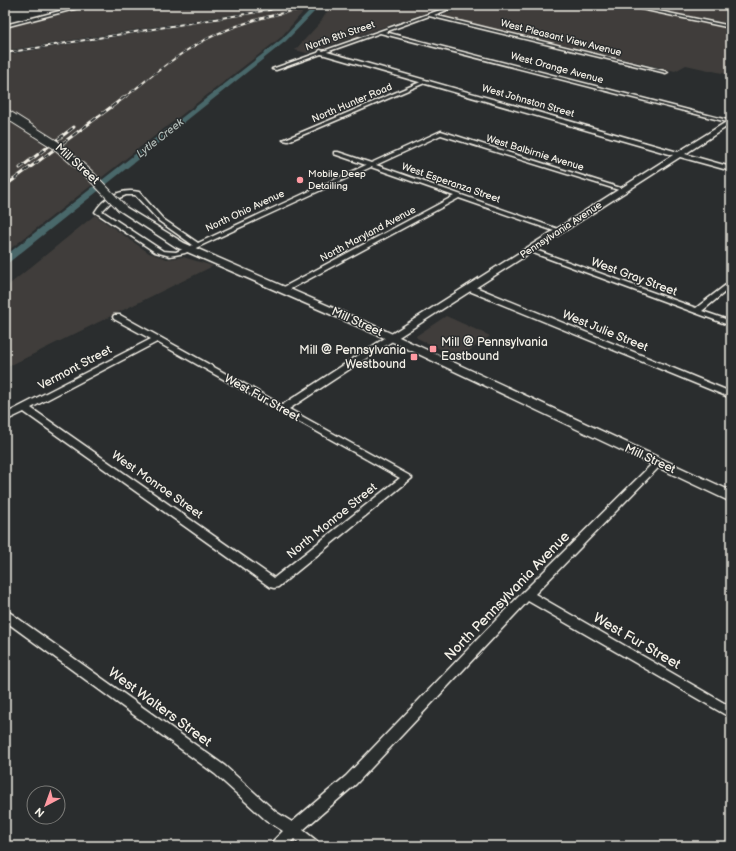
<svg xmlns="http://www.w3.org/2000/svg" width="736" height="851" viewBox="0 0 736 851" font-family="'Balsamiq Sans',sans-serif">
<rect width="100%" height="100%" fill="#2a2d2e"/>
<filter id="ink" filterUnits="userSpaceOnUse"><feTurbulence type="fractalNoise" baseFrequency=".025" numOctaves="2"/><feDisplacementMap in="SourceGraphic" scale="8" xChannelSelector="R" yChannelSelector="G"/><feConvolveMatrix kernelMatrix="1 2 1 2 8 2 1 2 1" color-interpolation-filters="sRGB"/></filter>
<g filter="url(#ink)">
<!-- built -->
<path fill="#403e3b" d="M99,5H290L5,51V28Z
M304,5H323L330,7L343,5H448L307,53L295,50L320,23L330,7L303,12L280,38L5,253V55Z
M472,5H614L731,29V75L686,65L675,71L441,16Z
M636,5H731V24Z
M95,215L149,253L167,259L183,257L213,266L5,368V288Z
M446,316L490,336L459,358L417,338L416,336Z"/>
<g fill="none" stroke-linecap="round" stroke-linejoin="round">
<!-- canal -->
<path fill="#4a686b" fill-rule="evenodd" d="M310,10L315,11L286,41L8,263L5,264V256L282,39Z"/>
<defs>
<path id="minor" d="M83,5H90L5,27V25Z
M454,5H460L434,15L668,72L666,73L429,16L385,32L731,121V123L380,33L276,70L272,69Z
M622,5H630L731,26V28Z
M423,81L427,82L288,141L283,140Z
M441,131L627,190L622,191L441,135L376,165L561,230V232H557L459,198L285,292L281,290L282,288L454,196L371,167L185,253L170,256L155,252L95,212C104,197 121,188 139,192L163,219L198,243L366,165L334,154V152H338L371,163ZM126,195H135L159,221L193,245L176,252L163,251L102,211L112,201Z
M530,248L696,308L731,281V287L702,311L731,321V326L528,251V249Z
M467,286H473L731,392V398L467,290Z
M114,315H120L282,405L388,336H394L395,338L394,340L289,409L410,476L412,478L278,587L274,588L270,587L24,412L5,421V414L151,339L114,319L113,317ZM157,342L400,478L274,578L31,408Z
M658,460L663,463L661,465L535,594L731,707V718L528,601L356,784L303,830L317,841L319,846H301L294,839L287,846H271L273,841L283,831L266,820L215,774L5,621V611L9,612L225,766L276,812L292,822L346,776L523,592L655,461Z"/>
<path id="tertiary" d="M320,50L678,152L731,119V124L685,154L731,167V171L680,157L394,340H388L386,338L388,336L673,155L318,53Z"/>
<path id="secondary" d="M122,205L184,243L386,331L731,491V502L378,335L176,247L119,210L117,208Z"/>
</defs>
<!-- minor casing -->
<use href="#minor" stroke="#f4f1e8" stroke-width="3"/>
<!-- tertiary casing -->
<use href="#tertiary" stroke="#f4f1e8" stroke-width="3"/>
<!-- secondary casing -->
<use href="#secondary" stroke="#f4f1e8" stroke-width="3"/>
<!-- minor -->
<use href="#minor" fill="#2a2d2e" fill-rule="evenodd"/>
<!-- tertiary -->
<use href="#tertiary" fill="#2a2d2e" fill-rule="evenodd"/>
<!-- secondary -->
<use href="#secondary" fill="#2a2d2e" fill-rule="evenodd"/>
<defs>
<path id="rail-far1" d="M5,53L282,8
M125,97C146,81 166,63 189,49C230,23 277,13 325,5"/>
<path id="rail" d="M20,168L74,127
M5,186L126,96"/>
</defs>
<!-- rail-far1 casing -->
<use href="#rail-far1" stroke="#f4f1e8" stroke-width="2"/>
<!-- rail casing -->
<use href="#rail" stroke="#f4f1e8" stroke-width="3"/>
<!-- rail-far1 -->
<use href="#rail-far1" stroke="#2a2d2e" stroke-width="1.5" stroke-dasharray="4.5" stroke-linecap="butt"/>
<!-- rail -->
<use href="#rail" stroke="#2a2d2e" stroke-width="2" stroke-dasharray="6" stroke-linecap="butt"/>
<defs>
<path id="secondary-bridge" d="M5,113L56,145L89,174L122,208"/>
</defs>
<!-- secondary-bridge casing -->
<use href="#secondary-bridge" stroke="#f4f1e8" stroke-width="10" stroke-linecap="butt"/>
<!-- secondary-bridge -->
<use href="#secondary-bridge" stroke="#2a2d2e" stroke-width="8"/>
</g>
</g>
<!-- markers -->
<g fill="#ff9aa2" stroke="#2a2d2e" stroke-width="1.5">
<circle cx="300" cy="180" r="4"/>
<rect x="429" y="345" width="8" height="8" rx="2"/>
<rect x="410" y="353" width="8" height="8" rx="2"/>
</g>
<g text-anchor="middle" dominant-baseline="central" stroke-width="3" stroke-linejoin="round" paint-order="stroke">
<!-- far-street labels -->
<g font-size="10" fill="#f4f1e8" stroke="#2a2d2e">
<text transform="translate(340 36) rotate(-19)">North 8th Street</text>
<text transform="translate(561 38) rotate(14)">West Pleasant View Avenue</text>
<text transform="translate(557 68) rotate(15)">West Orange Avenue</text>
<text transform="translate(528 101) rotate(16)">West Johnston Street</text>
<text transform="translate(352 103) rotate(-23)">North Hunter Road</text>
<text transform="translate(535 153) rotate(17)">West Balbirnie Avenue</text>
<text transform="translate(451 183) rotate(19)">West Esperanza Street</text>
<text transform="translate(245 211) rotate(-25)">North Ohio Avenue</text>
<text transform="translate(561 230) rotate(-33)">Pennsylvania Avenue</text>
<text transform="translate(368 234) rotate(-28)">North Maryland Avenue</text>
</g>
<!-- far-poi labels -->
<g font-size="10" fill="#f4f1e8" stroke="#2a2d2e" text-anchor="start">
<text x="308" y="174">Mobile Deep<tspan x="308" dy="12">Detailing</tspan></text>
</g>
<!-- far-water labels -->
<g font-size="11" font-style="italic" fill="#b0bab6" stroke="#2a2d2e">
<text transform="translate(160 138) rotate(-38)">Lytle Creek</text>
</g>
<!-- street labels -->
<g font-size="12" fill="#f4f1e8" stroke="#2a2d2e">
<text transform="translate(77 164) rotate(42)">Mill Street</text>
<text transform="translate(634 277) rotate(20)">West Gray Street</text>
<text transform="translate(357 322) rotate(24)">Mill Street</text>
<text transform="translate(605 331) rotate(22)">West Julie Street</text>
<text transform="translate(75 368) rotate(-28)">Vermont Street</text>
<text transform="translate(262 398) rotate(29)">West Fur Street</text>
<text transform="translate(650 459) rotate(25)">Mill Street</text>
<text transform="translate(157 485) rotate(35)">West Monroe Street</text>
<text transform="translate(332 521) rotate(-39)">North Monroe Street</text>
</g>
<!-- poi labels -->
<g font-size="12" fill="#f4f1e8" stroke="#2a2d2e" text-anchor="start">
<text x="441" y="342">Mill @ Pennsylvania<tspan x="441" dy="14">Eastbound</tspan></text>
<text x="406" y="350" text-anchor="end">Mill @ Pennsylvania<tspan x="406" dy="14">Westbound</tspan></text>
</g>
<!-- near-street labels -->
<g font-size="14" fill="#f4f1e8" stroke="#2a2d2e">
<text transform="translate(507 596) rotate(-46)">North Pennsylvania Avenue</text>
<text transform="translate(637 641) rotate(30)">West Fur Street</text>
<text transform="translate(160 707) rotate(36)">West Walters Street</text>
</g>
</g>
<!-- margin -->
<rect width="736" height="851" fill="none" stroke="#2a2d2e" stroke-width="20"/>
<rect x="10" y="10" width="716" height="831" fill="none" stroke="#f4f1e8" stroke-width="1.5" filter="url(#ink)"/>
<!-- north arrow -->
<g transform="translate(46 805) rotate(221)"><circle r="19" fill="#2a2d2e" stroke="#7b7b78"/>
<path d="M0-3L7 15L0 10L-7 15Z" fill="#ff9aa2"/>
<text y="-6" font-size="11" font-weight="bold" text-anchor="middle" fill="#f4f1e8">N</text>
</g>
</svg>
